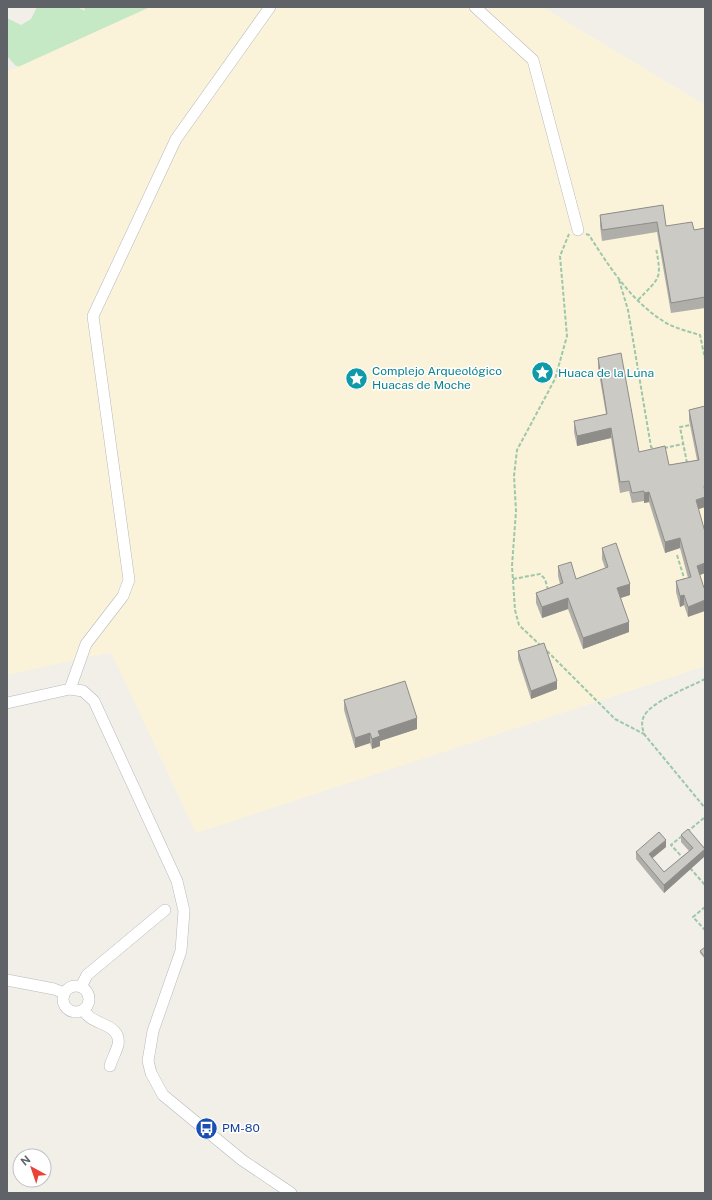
<svg xmlns="http://www.w3.org/2000/svg" width="712" height="1200" viewBox="0 0 712 1200" font-family="'Public Sans',sans-serif">
<rect width="100%" height="100%" fill="#f1efe8"/>
<!-- green -->
<path fill="#c5e8c5" d="M37,7H77L85,11L84,7H190L24,69L15,65L7,56V18L21,25L31,19Z"/>
<!-- sand -->
<path fill="#fbf3d9" d="M150,7H542L705,105V666L196,833L111,652L7,675V72Z"/>
<g fill="none" stroke-linecap="round" stroke-linejoin="round">
<defs>
<path id="minor" d="M475,7L533,60L578,230
M70,689L86,644L123,596L129,580L93,316L176,139L270,7
M7,703L70,689L83,691L94,701L177,881L184,911L181,951L153,1031L148,1061L151,1073L163,1095L242,1160L291,1193
M7,980L54,989L64,993
M63 999a13 13 0 1 1 26 0a13 13 0 1 1-26 0Z
M81,987L87,975L165,910
M84,1010C90,1026 122,1022 118,1045C116,1052 112,1059 110,1066"/>
</defs>
<!-- minor casing -->
<use href="#minor" stroke="#b5b8bc" stroke-width="12"/>
<!-- path -->
<path stroke="#9cc7a9" stroke-width="2" stroke-dasharray="4 2" stroke-linecap="butt" d="M586,234L589,235C610,268 633,304 668,324C678,329 690,332 700,335L705,359
M619,280L628,310L651,447L655,449
M638,300C660,277 662,280 656,248
M664,448L683,444
M687,463L680,427L691,425
M677,555L685,581
M513,579L540,574L545,579L548,590
M541,646L519,625L515,610L512,566L516,511L514,476L517,450L555,379L567,336L560,256L569,234
M547,651L615,719L644,734
M705,679C690,687 652,701 644,716C641,722 642,727 644,734L705,808
M687,832L705,817
M682,836L671,845L683,858
M690,868L705,885
M705,907L693,917L705,930"/>
<!-- minor -->
<use href="#minor" stroke="#fff" stroke-width="11"/>
</g>
<!-- wall -->
<path fill="#afaea9" d="M663,205L666,226L694,230L705,228V308L671,313L657,232L602,241L600,226V215Z
M598,358L639,452L669,465L697,460L689,420V410L705,406V507L698,509L705,532V573L700,575L688,617L684,605L680,607L676,592V581L688,578L680,548L665,553L649,502L644,503V501L632,503L629,491L620,493L611,438L577,446L574,432V421L606,414L598,368Z
M602,548L630,595L621,598L629,632L583,649L568,609L542,618L536,603V593L560,584L558,576V566L576,579L605,568L602,559Z
M518,651L557,689L531,699L518,659Z
M344,700L417,729L380,741V746L372,749L370,743L355,748L344,710Z
M681,835L704,847V843L705,842V856L664,893L636,859V852L666,847L652,858L664,872L689,851L681,842Z
M705,947V959L700,953V951Z"/>
<!-- shaded-wall -->
<path fill="#8f8d8a" d="M611,428V438L577,446V436Z
M649,492V502L644,503V493Z
M705,497V507L696,510V500Z
M680,538V548L665,553V542Z
M705,563V573L697,576V566Z
M630,584V595L617,599V588Z
M684,595V605L680,607V596Z
M568,598V609L542,618V607Z
M705,600V611L688,617V607Z
M629,622V632L583,649V638Z
M557,681V689L531,699V691Z
M417,718V729L380,741V746L372,749V739L378,731Z
M370,733V743L355,748V738Z
M666,840V847L649,861V854Z
M705,849V856L664,893V885Z"/>
<!-- building -->
<path fill="#cccac5" stroke="#8f8d8a" d="M663,205L666,226L692,222L694,230L705,228V297L671,303L657,222L602,230L600,215Z
M621,353L639,452L665,446L669,465L699,460L689,410L705,406V486H704L705,493V497L696,500L705,532V563L697,566L704,588H705V600L688,607L684,595L680,596L676,581L691,577L680,538L665,542L649,492L644,493V491L632,493L629,481L620,482L611,428L577,436L574,421L607,414L598,358Z
M616,543L630,584L617,588L629,622L583,638L568,598L542,607L536,593L563,583L558,566L571,562L576,579L608,567L602,548Z
M544,643L557,681L531,691L518,651Z
M405,681L417,718L378,731L380,736L372,739L370,733L355,738L344,700Z
M688,829L705,849L664,885L636,852L659,832L666,840L649,854L664,872L693,848L681,835Z
M705,947V957L700,951Z"/>
<!-- icons -->
<defs>
<symbol id="sight-disc" viewBox="-11 -11 22 22"><circle r="9.5" fill="#0f9aa8" stroke="#fff"/><path d="M0-6L1.8-2.2L6-1.7L2.9 1.2L3.7 5.4L0 3.3L-3.7 5.4L-2.9 1.2L-6-1.7L-1.8-2.2Z" fill="#fff"/></symbol>
<symbol id="bus-disc" viewBox="-11 -11 22 22"><circle r="9.5" fill="#1a4fb4" stroke="#fff"/><path d="M-5-6H5V4H4V6H2V4H-2V6H-4V4H-5ZM-3.5-4V0h7V-4ZM-3.5 1.2v1.5H-2V1.2ZM2 1.2v1.5H3.5V1.2Z" fill="#fff"/></symbol>
</defs>
<g fill-rule="evenodd">
<use href="#sight-disc" x="530" y="360" width="25" height="25"/>
<use href="#sight-disc" x="344" y="366" width="25" height="25"/>
<use href="#bus-disc" x="194" y="1116" width="25" height="25"/>
</g>
<g text-anchor="middle" dominant-baseline="central" stroke-width="3" stroke-linejoin="round" paint-order="stroke">
<!-- culture labels -->
<g font-size="12" fill="#0d838f" stroke="#fff" text-anchor="start">
<text x="372" y="371">Complejo Arqueológico<tspan x="372" dy="14">Huacas de Moche</tspan></text>
<text x="558" y="373">Huaca de la Luna</text>
</g>
<!-- transit labels -->
<g font-size="12" fill="#164399" stroke="#fff" text-anchor="start">
<text x="222" y="1128">PM-80</text>
</g>
</g>
<!-- border -->
<rect width="712" height="1200" fill="none" stroke="#5f6368" stroke-width="16"/>
<!-- north arrow -->
<g transform="translate(32 1168) rotate(320)"><circle r="19" fill="#ffffff" stroke="#bfc1c3"/>
<path d="M0-3L7 15L0 10L-7 15Z" fill="#ea4335"/>
<text y="-6" font-size="11" font-weight="bold" text-anchor="middle" fill="#5f6368">N</text>
</g>
</svg>
